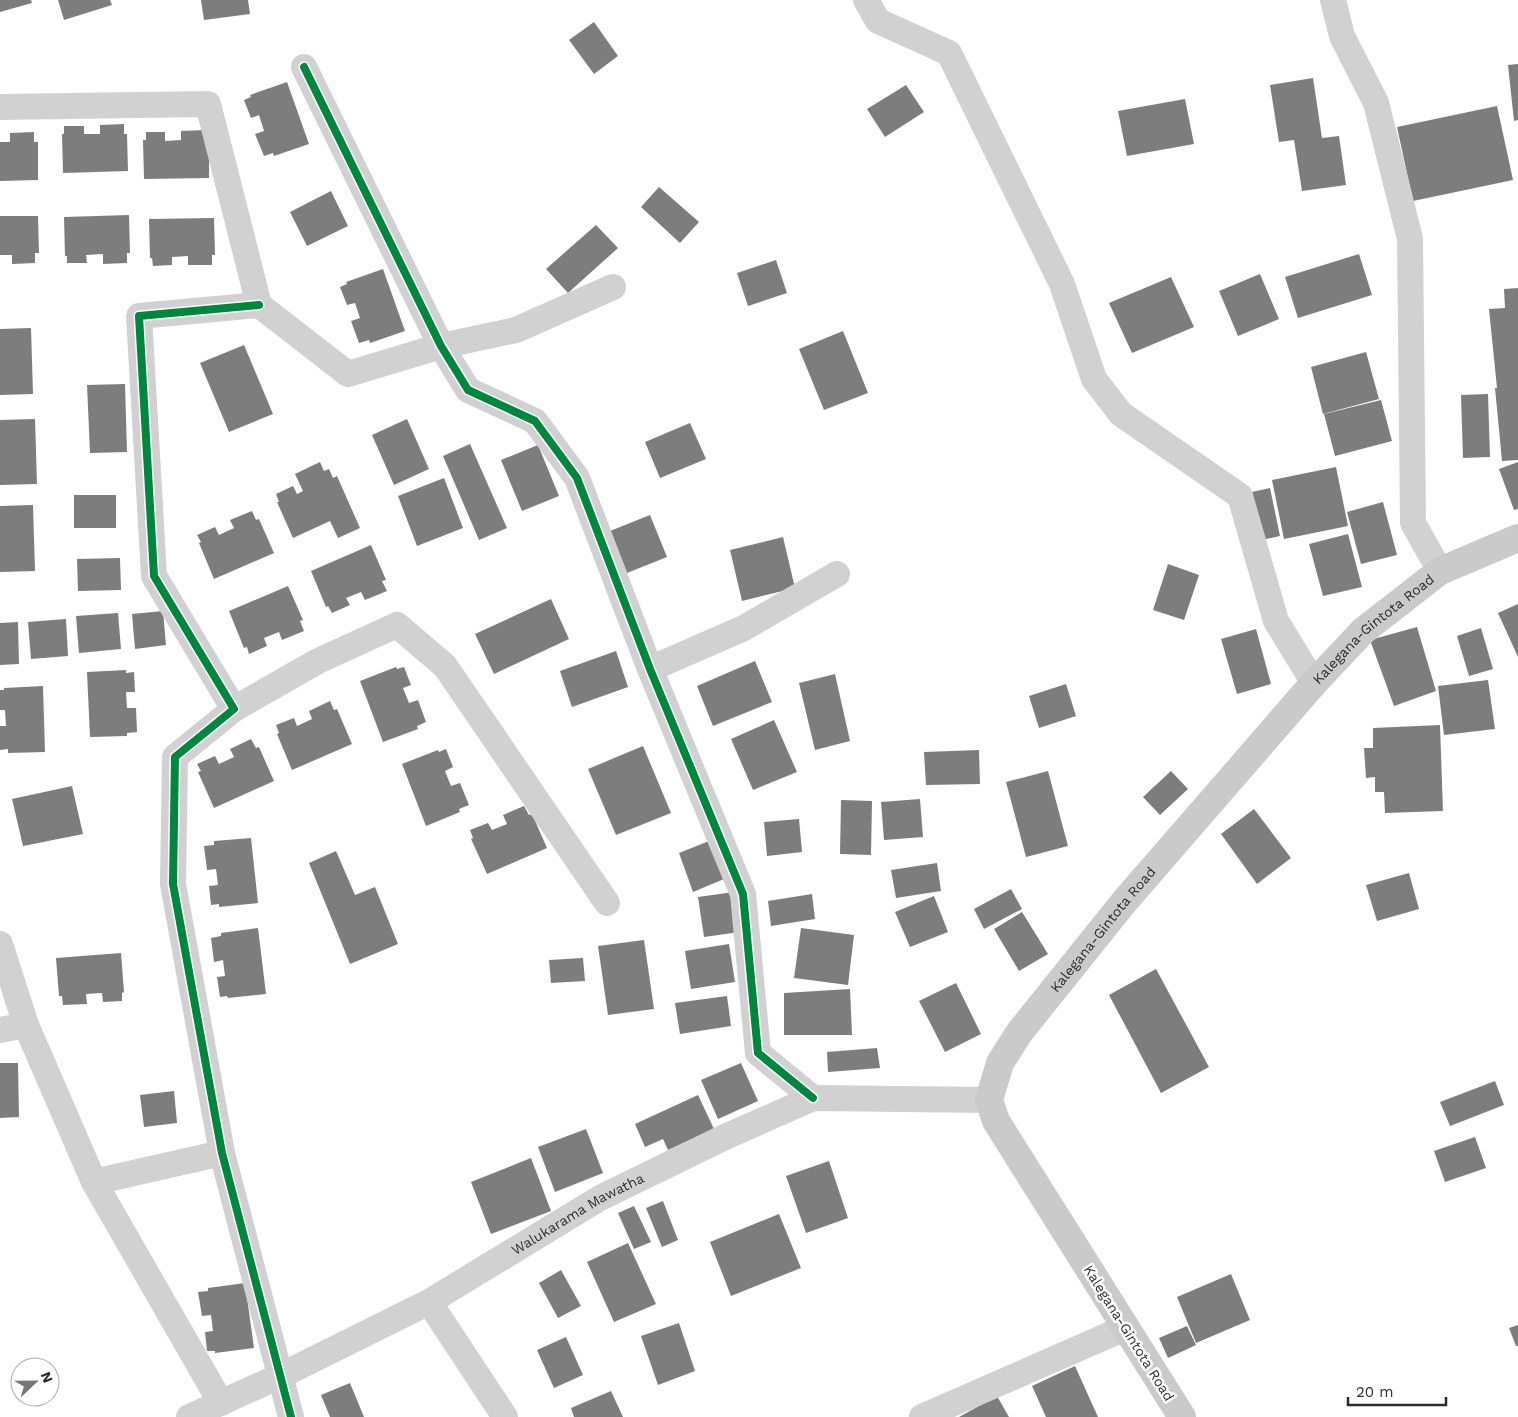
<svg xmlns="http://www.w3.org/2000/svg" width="1518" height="1417" viewBox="0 0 1518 1417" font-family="'Work Sans',sans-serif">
<rect width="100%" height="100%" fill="#fff"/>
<!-- building -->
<path fill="#7d7d7d" d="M0,0H31L32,3L0,12Z
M58,0H110L112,5L64,20Z
M201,0H248L250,14L204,20Z
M594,22L618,56L594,74L569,40Z
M1518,64V120L1514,121L1508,65Z
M1313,78L1322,138L1339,136L1346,185L1302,191L1294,140L1279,142L1270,85Z
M287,82L309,144L274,156L273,153L264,156L255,134L264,131L259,115L251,118L244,100L251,97L250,95Z
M906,85L924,112L885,137L867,109Z
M1185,99L1194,144L1127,156L1118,111Z
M1497,106L1513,180L1413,201L1397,127Z
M124,124V134H127L128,171L63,173L62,134H64V126H84V134H100V125Z
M205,130L209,140V178L144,179L143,140H146V132H165V141L181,140V131Z
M34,132V142H38V180L0,181V142H10V133Z
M659,187L699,222L680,243L641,207Z
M331,191L348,226L307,246L290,212Z
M129,215L130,253H127V263L103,264V254L86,255L87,263H67V256H65L64,217Z
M0,216H38L39,253H35V263L12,264V255H0Z
M214,218L215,255H212V265H188V256L172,257V265L153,266L152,258H150L149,219Z
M596,225L618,248L568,293L546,269Z
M1359,254L1372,295L1298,318L1285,277Z
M776,260L787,293L748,306L737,273Z
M383,269L405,331L370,343L369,340L359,343L351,321L360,318L355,303L347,305L340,287L347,284L346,282Z
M1260,274L1279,319L1238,336L1219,291Z
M1171,277L1194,327L1132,353L1109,303Z
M1518,288V386L1505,387L1518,386V460L1502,461L1495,388H1497L1489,309L1505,308L1504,289Z
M31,328L33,394L0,395V329Z
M843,331L868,393L824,410L799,349Z
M244,345L273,414L229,432L200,363Z
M1366,352L1379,399L1323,414L1311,367Z
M125,384L127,452L90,453L87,385Z
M1488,394L1490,457L1463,458L1461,395Z
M1381,400L1392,441L1335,456L1324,414Z
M35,419L37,484L0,485V420Z
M407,419L429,469L394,485L372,435Z
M690,423L706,459L660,478L645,442Z
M470,444L507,528L479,540L443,456Z
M538,445L559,496L522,511L501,460Z
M320,462L324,471L329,469L333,478L337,476L360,528L338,538L330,521L293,538L277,502H279L276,494L293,486L297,494L303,491L295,474Z
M1518,462V509L1514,510L1499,469Z
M1336,467L1348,526L1284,539L1272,480Z
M444,478L463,528L417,546L398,496Z
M1270,488L1280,536L1262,540L1252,492Z
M74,495H116V528H74Z
M1383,502L1397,555L1361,564L1347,512Z
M33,505L35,571L0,572V506Z
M252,511L256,520L259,519L274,553L214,579L199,543L201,542L197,535L215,527L219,535L234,528L230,520Z
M650,515L667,557L627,573L610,531Z
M1348,534L1362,587L1323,596L1309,544Z
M783,537L795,588L742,601L730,550Z
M371,545L386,580L382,581L387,591L365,600L361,592L346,598L350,605L332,613L328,606L326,607L311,571Z
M120,558L121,590L78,591L77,559Z
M1168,564L1199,575L1184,620L1153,610Z
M288,586L303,620L300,621L304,631L282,640L279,632L264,638L267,646L249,654L247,647L244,648L229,611Z
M551,599L569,639L494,674L475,634Z
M1518,604V657L1498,613Z
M163,611L166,645L135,649L132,614Z
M118,613L121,649L79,653L76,616Z
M66,619L68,656L31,659L28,622Z
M18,622L19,664L0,665V623Z
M1417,627L1436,691L1394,706L1370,640Z
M1481,628L1493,669L1469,676L1457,636Z
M1256,629L1271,684L1237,694L1221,639Z
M616,651L628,687L572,707L560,671Z
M755,661L772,702L713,726L697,686Z
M396,667L397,669L404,667L411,685L403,688L409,703L418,700L426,722L417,726L418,729L383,742L360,681Z
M126,670V673L134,672L135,692H126L127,708H136L137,732L127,733V736L90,737L87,672Z
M835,674L850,741L815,750L799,683Z
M1488,680L1495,729L1444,735L1438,686Z
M1066,684L1076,716L1039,728L1029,696Z
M43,686L45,752L8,753V749L0,750V726H6L5,710H0V690H4V688Z
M330,701L334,710L337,709L352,744L292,770L277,734L279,733L276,725L294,718L297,726L312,719L309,711Z
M774,720L797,772L753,790L731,739Z
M1440,725L1443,811L1385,813L1384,792H1375V777L1366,778L1364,748H1373V728Z
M251,739L256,748L259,747L274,781L214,808L198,772L201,771L197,764L215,756L219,764L234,757L230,749Z
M643,746L671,813L616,835L588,769Z
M446,749L453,767L445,771L451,786L460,783L469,805L459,809L460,812L426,826L402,764L438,750L439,752Z
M979,750L980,784L926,785L924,752Z
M1048,771L1068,846L1026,857L1006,782Z
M1171,771L1188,789L1160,815L1143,797Z
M72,786L83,834L23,846L12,799Z
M920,799L923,837L884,840L881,802Z
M841,800L872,801L871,855L840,854Z
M524,806L529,815L532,814L547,848L487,874L471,839L473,838L470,830L488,823L492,830L507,824L503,815Z
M1254,809L1291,858L1257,884L1221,834Z
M799,819L802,852L767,856L764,822Z
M251,838L258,903L219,907V904L211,905L209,886L218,885L216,869L207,870L204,846L214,845V841Z
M709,841L724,879L693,892L679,853Z
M336,851L355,895L375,887L398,944L350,964L309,863Z
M937,863L941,891L896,898L891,870Z
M1409,873L1419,909L1377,921L1366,885Z
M1011,889L1022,909L984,929L974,909Z
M734,892L740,932L704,937L698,897Z
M812,894L815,919L771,926L768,901Z
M934,896L948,932L910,947L895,912Z
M1022,912L1048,954L1019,971L994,929Z
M258,928L266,994L228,998L227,996L220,997L217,977L225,976L223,960L214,962L211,938L221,936V933Z
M801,928L854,935L848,985L794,978Z
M644,940L654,1009L608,1015L598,946Z
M729,944L735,982L691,989L685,951Z
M121,953L124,992L122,993V1001L103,1002L102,993L86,994L87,1004L63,1005L62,996H59L56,958Z
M583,958L585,981L551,983L549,960Z
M1156,969L1209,1067L1161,1093L1109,995Z
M956,983L981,1034L945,1052L919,1001Z
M850,989L852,1035H784V993Z
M727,996L731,1026L680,1034L675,1003Z
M877,1048L880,1068L828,1072L827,1052Z
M0,1063H18L19,1117L0,1118Z
M741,1063L758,1101L718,1119L701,1080Z
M1495,1081L1504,1105L1450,1126L1440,1102Z
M174,1091L177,1123L144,1127L140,1095Z
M698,1095L714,1129L668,1150L663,1139L645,1147L635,1124Z
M586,1129L603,1173L555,1192L538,1147Z
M1475,1137L1486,1168L1445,1182L1434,1151Z
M531,1158L551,1211L491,1234L471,1182Z
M829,1161L848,1218L806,1233L786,1176Z
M663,1201L678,1240L662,1247L646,1208Z
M634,1206L651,1242L634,1249L618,1213Z
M779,1214L801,1268L731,1296L710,1242Z
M628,1243L656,1304L614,1322L587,1262Z
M561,1270L581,1306L558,1318L539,1283Z
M1231,1274L1250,1320L1196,1343L1177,1297Z
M245,1283L254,1348L215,1353V1351H207L205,1332L213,1331L211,1315L202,1316L198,1292L208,1291V1288Z
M679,1323L695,1371L658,1385L641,1336Z
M1518,1325V1346H1516L1509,1328Z
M1187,1326L1196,1345L1168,1358L1159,1338Z
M566,1337L583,1375L554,1388L537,1350Z
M1075,1366L1098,1417H1046L1032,1386Z
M350,1383L364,1417H330L321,1395Z
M611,1391L623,1417H574L571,1408Z
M997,1396L1009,1417H959Z"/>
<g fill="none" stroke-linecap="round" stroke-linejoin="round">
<!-- minor -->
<g stroke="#d1d1d1" stroke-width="26">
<path d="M866,0L878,21L949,53L1062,284L1094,379L1121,414L1240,496L1276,621L1314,683"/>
<path d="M1333,0L1342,36L1376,103L1410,239L1413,523L1440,571"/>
<path d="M304,67L441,346L468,390L535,421L577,478L650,669L743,894L758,1053L813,1098"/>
<path d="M0,107L208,104L259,305L348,374L441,346L516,330L613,287"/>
<path d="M259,305L139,316L154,576L234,709L175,757L173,884L222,1153L291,1417"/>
<path d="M650,669L744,628L837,574"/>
<path d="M234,709L318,661L397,625L445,666L607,903"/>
<path d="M0,944L26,1025L94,1182L221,1403"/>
<path d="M0,1030L26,1025"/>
<path d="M94,1182L222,1153"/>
<path d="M429,1302L505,1417"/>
<path id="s1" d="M189,1417L280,1376L429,1302L600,1198L725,1137L813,1098L989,1100"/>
<path d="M922,1417L1125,1328"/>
</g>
<!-- secondary -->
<path stroke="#cacaca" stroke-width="28" id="s2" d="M1182,1417L996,1121L989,1100L1000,1063L1019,1033L1124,902L1314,683L1363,631L1440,571L1518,538"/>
<defs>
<path id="cycleway" d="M304,67L441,346L468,390L535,421L577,478L650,669L743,894L758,1053L813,1098
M259,305L139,316L154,576L234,709L175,757L173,884L222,1153L291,1417"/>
</defs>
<!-- cycleway casing -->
<use href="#cycleway" stroke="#fff" stroke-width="11"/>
<!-- cycleway -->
<use href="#cycleway" stroke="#00873e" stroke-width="8"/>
</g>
<g text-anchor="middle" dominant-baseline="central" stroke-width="5" stroke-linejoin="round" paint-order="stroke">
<!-- street labels -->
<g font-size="14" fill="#2c2c2c" stroke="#fff">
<text stroke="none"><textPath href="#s2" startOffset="984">Kalegana-Gintota Road</textPath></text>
<text stroke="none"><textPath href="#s2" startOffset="579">Kalegana-Gintota Road</textPath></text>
<text stroke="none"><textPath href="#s1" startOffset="439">Walukarama Mawatha</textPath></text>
<text transform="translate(1129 1333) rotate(58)">Kalegana-Gintota Road</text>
</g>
</g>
<!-- north arrow -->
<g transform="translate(35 1382) rotate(68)"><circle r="24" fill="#ffffff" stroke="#ababab"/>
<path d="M0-4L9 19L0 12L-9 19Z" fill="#767676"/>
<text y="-8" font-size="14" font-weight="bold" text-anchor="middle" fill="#2c2c2c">N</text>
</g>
<!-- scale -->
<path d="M1348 1397v8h98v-8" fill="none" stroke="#2c2c2c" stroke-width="2.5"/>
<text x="1356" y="1397" font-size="15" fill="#2c2c2c" stroke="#ffffff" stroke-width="4" paint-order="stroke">20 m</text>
</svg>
